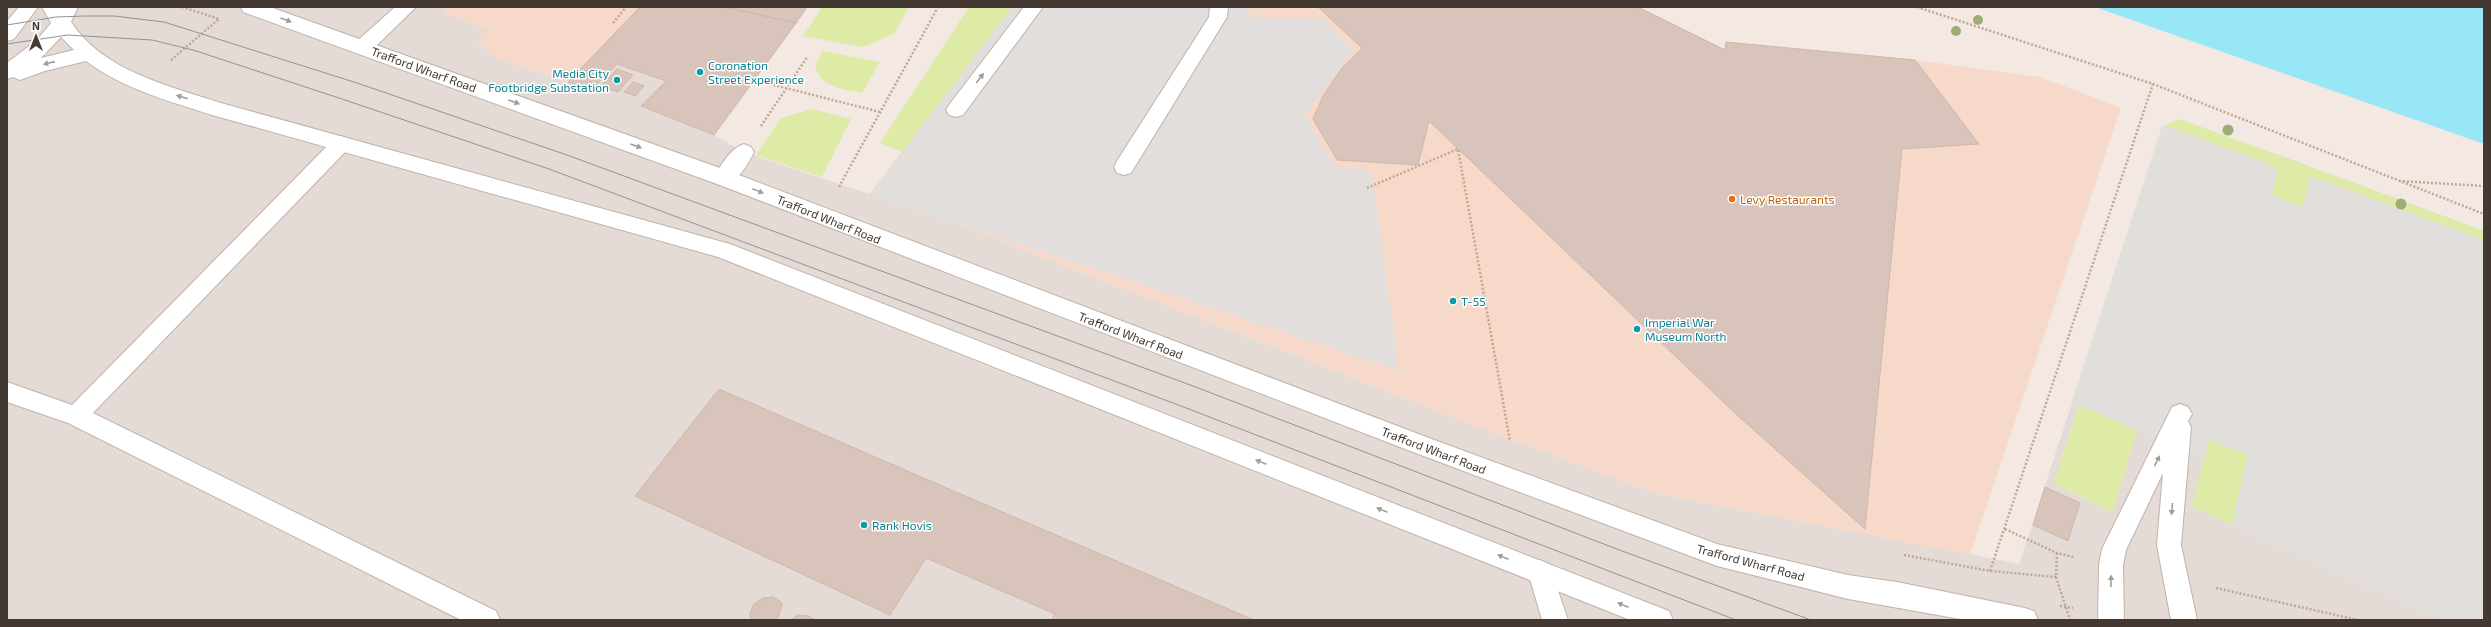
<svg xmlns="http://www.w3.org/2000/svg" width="2491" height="627" viewBox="0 0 2491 627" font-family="'Exo 2',sans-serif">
<rect width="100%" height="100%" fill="#f3e9e2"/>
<!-- commercial -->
<path fill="#f7d9ca" d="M442,7H807L714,135L641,106L665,81L591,90L568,82L498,58L477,41L486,30L442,11L445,8Z
M1012,7H1638L1725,50L1726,42L1915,60L2040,77L2121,108L1970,555L1658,494L1509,439L947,220L870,194Z"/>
<!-- industrial -->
<path fill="#e4dbd7" d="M7,7H442L445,8L442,11L487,30L477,41L498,58L591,90L617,64L666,81L642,107L714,135L744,152L947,220L1509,439L1658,494L2019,564L2164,125L2270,164L2274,153L2484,231V620H7Z"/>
<!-- green -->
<path fill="#ddeba7" d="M822,7H909L894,34L863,47L803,36Z
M969,7H1012L902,152L880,143Z
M822,51L880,62L862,93C842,89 822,88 815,66Z
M812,109L851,119L822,177L756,155L781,118Z
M2180,119L2484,231V240L2310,176L2303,207L2272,195L2278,170L2270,167V164L2164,125Z
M2079,405L2137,430L2113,512L2054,484Z
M2209,439L2248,455L2232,525L2192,507Z"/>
<!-- parking -->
<path fill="#e2dedb" d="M1012,7H1246L1253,17L1323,18L1354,50L1305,115L1335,166L1372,171L1399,371L870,194Z
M2162,126L2278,170L2272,195L2303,207L2310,176L2484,240V620H2441L2232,525L2248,455L2209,439L2204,460L2072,401Z"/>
<!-- water -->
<path fill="#98e7f6" d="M2095,7H2484V144Z"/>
<!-- building -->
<path fill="#d8c4ba" stroke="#d0b7a9" d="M640,7H724L796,23L714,135L641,106L666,81L617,64L591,90L568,82Z
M724,7H807L796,23Z
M1318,7H1638L1725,50L1726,42L1915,60L1979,144L1902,149L1865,529L1737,415L1429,121L1418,165L1337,160L1313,119L1323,96L1342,68L1362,48Z
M617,69L633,75L618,92L601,86Z
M633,82L644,86L635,96L624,92Z
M719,389L935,483L1254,620H1052L1055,614L926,558L890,615L635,496Z
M2045,487L2080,503L2068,541L2033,525Z
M773,597L781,602L782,606L777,620H751L750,613L754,604L763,598Z
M798,615L809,616L814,620H791Z"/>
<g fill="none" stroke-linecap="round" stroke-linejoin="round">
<defs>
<path id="service" d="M395,7H416L370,52L363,54L356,52L353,47L356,42Z
M1024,7H1043L963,115L956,117L949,115L946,110L949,105Z
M1210,7H1228L1227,17L1131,173L1124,175L1117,173L1114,167L1117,161L1209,17Z
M341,136L348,139L351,144L348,149L93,413L496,611L500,620H461L68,423L7,402V382L72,405L334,139Z
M744,144L751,147L754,152C747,166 734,189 717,184L714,178C720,166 731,148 744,144Z"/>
<path id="minor" d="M2180,404L2188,407L2192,414L2188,421L2191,427L2181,545L2197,620H2171L2157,545L2163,473L2126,550L2123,565L2124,620H2098L2099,565L2102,549L2172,407Z
M1540,560L1549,564L1568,620H1542L1528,572L1531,564Z"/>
<path id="tertiary" d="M19,7H38L14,39L7,41V21Z
M42,7H78L71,22C103,71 169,86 221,103L730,244L1669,611L1673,620H1630L718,257L212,115C169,101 123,89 86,61L45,71L20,80L13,77L7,79V63L37,40L51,23ZM61,37L74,50L41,58Z
M241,7H270L731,172L1429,438L1717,544L1848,575L1897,582L2025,608L2034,611L2038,620H1966L1848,599L1717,566L1413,452L717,184L243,12Z"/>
</defs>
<!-- service casing -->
<use href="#service" stroke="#c1b2a7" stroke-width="2"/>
<!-- minor casing -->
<use href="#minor" stroke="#c1b2a7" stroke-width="2"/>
<!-- tertiary casing -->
<use href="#tertiary" stroke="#c1b2a7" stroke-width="2"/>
<!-- path -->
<path stroke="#c1a694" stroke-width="2.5" stroke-dasharray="2 2" stroke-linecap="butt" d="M1917,7L2153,84L2484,214
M613,23L626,7
M171,60L219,19L182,7
M754,80L880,112
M761,126L808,56
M2399,181L2484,186
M839,187L938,7
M1367,188L1458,149L1510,441
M2005,529L2057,553L2074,557
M2057,553L2056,577L2070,620
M1904,555L1990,571L2056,577
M1990,571L2153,84
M2216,588L2358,620
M2060,606L2073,608"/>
<!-- service -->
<use href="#service" fill="#fff" fill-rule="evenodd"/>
<!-- minor -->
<use href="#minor" fill="#fff" fill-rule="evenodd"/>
<!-- tertiary -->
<use href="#tertiary" fill="#fff" fill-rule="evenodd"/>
<!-- tram -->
<path stroke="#939393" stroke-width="1" d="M7,25L56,17L85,16H114L164,22L357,83L567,155L1193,386L1622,551L1811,620
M7,44L68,35L152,40L193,50L339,98L549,169L1181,406L1736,620"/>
</g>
<!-- trees -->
<g fill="#9eac78">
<circle cx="1978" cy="20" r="5"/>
<circle cx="1956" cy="31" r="5"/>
<circle cx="2228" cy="130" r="5.5"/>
<circle cx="2401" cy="204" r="5.5"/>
</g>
<!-- one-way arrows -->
<defs><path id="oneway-solid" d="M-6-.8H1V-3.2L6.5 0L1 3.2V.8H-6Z"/></defs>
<g fill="#a29c98">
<use href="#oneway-solid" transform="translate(286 20) rotate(20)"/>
<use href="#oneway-solid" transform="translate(49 63) rotate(167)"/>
<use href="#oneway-solid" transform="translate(980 78) rotate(-53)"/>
<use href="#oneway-solid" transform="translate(182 97) rotate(-162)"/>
<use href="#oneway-solid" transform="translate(514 102) rotate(20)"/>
<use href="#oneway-solid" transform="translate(636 146) rotate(20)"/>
<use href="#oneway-solid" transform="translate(758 191) rotate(22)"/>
<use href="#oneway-solid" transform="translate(2157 461) rotate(-64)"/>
<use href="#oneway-solid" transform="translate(1261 462) rotate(-158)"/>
<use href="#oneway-solid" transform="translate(2172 509) rotate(95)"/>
<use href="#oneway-solid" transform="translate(1382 510) rotate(-158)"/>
<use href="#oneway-solid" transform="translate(1503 557) rotate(-158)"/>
<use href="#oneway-solid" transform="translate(2111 581) rotate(-89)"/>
<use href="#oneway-solid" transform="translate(1623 605) rotate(-158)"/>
</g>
<!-- markers -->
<g fill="#0f9aa8" stroke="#fff" stroke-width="1.5">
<circle cx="700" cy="72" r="4"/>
<circle cx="617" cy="80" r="4"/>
<circle cx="1453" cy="301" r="4"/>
<circle cx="1637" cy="329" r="4"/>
<circle cx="864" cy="525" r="4"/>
</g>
<circle fill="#e8710a" stroke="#fff" stroke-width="1.5" cx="1732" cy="199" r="4"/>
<g text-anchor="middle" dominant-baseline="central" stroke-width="3" stroke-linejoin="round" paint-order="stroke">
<!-- culture labels -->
<g font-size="12" fill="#0d838f" stroke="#fff" text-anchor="start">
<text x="708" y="65">Coronation<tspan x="708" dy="14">Street Experience</tspan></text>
<text x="609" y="73" text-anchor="end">Media City<tspan x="609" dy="14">Footbridge Substation</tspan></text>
<text x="1461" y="301">T-55</text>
<text x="1645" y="322">Imperial War<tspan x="1645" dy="14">Museum North</tspan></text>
<text x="872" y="525">Rank Hovis</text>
</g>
<!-- street labels -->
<g font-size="12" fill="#443932" stroke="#fff">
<text transform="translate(424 69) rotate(20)">Trafford Wharf Road</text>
<text transform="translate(829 219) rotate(22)">Trafford Wharf Road</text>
<text transform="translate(1131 335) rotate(21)">Trafford Wharf Road</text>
<text transform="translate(1434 450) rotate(21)">Trafford Wharf Road</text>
<text transform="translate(1751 562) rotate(15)">Trafford Wharf Road</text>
</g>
<!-- food labels -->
<g font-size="12" fill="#c56008" stroke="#fff" text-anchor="start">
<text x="1740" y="199">Levy Restaurants</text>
</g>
</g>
<!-- border -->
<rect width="2491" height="627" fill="none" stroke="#443932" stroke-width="16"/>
<!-- north arrow -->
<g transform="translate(36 36)" stroke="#ffffff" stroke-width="3" paint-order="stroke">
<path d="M0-3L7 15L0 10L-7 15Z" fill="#443932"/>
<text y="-6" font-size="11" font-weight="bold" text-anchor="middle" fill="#443932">N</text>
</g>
</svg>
